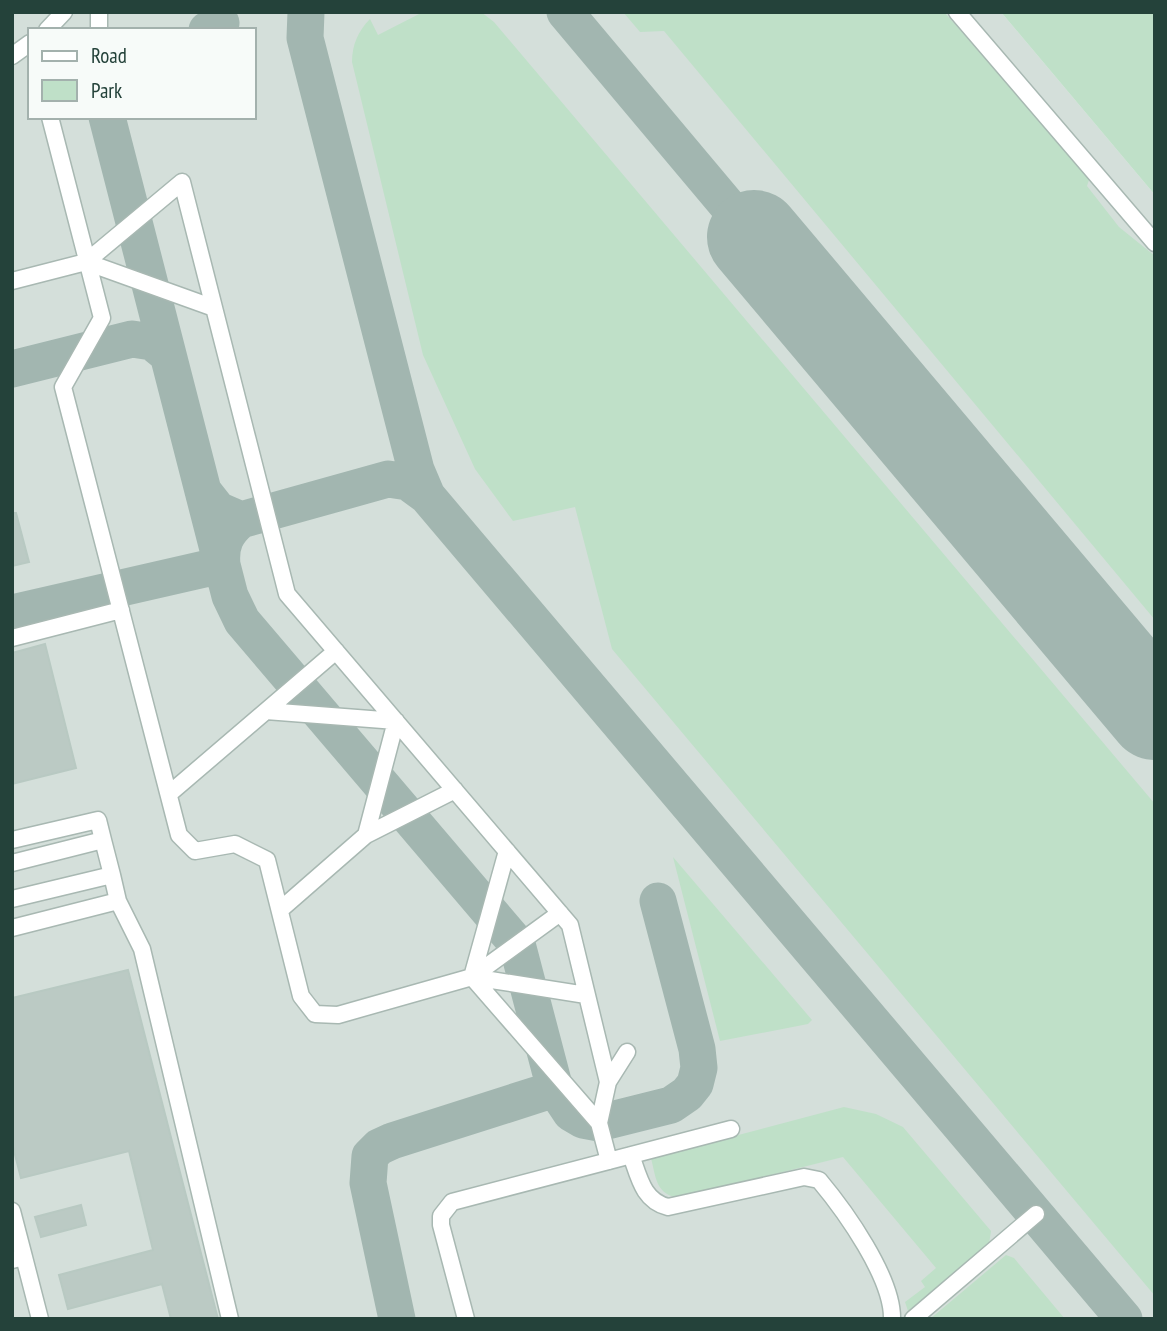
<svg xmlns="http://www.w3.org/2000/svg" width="1167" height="1331" viewBox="0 0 1167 1331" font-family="'PT Sans Narrow',sans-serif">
<rect width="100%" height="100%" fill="#e6efeb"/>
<!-- built -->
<path fill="#d4dfda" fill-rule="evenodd" d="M12,12H1001L1155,195V1319H12ZM30,30H254V117H30Z"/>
<!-- green -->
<path fill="#bfe0c8" d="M423,12H481L494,22L1155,804V1296L612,649L575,507L513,521L475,469L423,355L352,62C352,45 358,31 370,19L378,35Z
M623,12H944L1090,177L1087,186L1119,227L1155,256V620L664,31L640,32Z
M1001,12H1155V195Z
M673,857L812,1020L808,1024L720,1041Z
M844,1107L876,1114L903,1127L991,1231L989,1244L908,1311L905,1302L925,1287L921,1281L936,1268L843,1157L680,1198C656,1195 656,1178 651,1158Z
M1006,1255L1014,1258L1065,1319H930Z"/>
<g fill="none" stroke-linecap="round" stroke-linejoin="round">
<!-- taxiway -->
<path stroke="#a2b6b0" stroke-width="37" d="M306,12L305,38L416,470L427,496L1124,1319
M565,12L754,237
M207,30L221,23
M107,117L230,596L242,621L517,944L555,1089L571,1113L583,1120L599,1123L671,1105L687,1094L695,1084L699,1068L697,1049L658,901
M12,369L132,339L152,342L168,355
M241,520L388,479L408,482L427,496
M12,613L222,565C220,545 226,532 241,520L218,510L203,491
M397,1319L368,1183L370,1156L379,1147L392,1141L555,1089"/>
<!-- runway -->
<path stroke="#a2b6b0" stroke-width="94" d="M754,237L1155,713"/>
</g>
<!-- building -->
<path fill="#bbcac4" stroke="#b8c9c2" stroke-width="2" d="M12,513H16L29,562L12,566Z
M45,644L76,768L12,784V653Z
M128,970L176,1157L218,1319H171L162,1284L68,1309L59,1275L153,1250L129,1151L21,1178L12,1143V998Z
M81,1205L86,1225L41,1237L35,1217Z"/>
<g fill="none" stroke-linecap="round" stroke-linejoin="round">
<defs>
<path id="minor" d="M957,12L1155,243
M47,30L64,12
M99,30V12
M12,56L30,43
M50,117L102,318L63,387L179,835L195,851L235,844L267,860L301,996L315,1014L338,1015L472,977L599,1123L609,1161
M86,262L214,308
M12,281L86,262L182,182L287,594L570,925L608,1082L599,1123
M12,638L121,610
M266,711L396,721L366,835
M169,794L336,651
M12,840L98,820L103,840
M12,863L103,840L112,875
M12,899L112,875L118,901L12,928
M118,901L142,949L230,1319
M280,910L366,835L455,790
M472,977L507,851
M472,977L586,995
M472,977L560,913
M608,1082L627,1052
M631,1155C639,1177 643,1201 668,1207L804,1177L819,1180C845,1211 893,1278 892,1319
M12,1211L24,1257
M12,1260L24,1257L40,1319
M466,1319L441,1225V1216L452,1202L731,1129
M913,1319L1036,1214"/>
</defs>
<!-- minor casing -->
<use href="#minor" stroke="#a8b8b2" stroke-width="19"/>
<!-- minor -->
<use href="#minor" stroke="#fff" stroke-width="16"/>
</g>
<!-- border -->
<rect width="1167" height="1331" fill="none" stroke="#24423a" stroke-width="28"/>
<!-- legend -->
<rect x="28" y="28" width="228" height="91" fill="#f7fbf9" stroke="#a3b1ad" stroke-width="2"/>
<rect x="42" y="51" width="35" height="10" fill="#ffffff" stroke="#a3b1ad" stroke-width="2"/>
<text x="91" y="63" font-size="21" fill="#24423a">Road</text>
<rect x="42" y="80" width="35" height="21" fill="#bfe0c8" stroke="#a3b1ad" stroke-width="2"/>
<text x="91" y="98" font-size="21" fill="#24423a">Park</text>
</svg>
